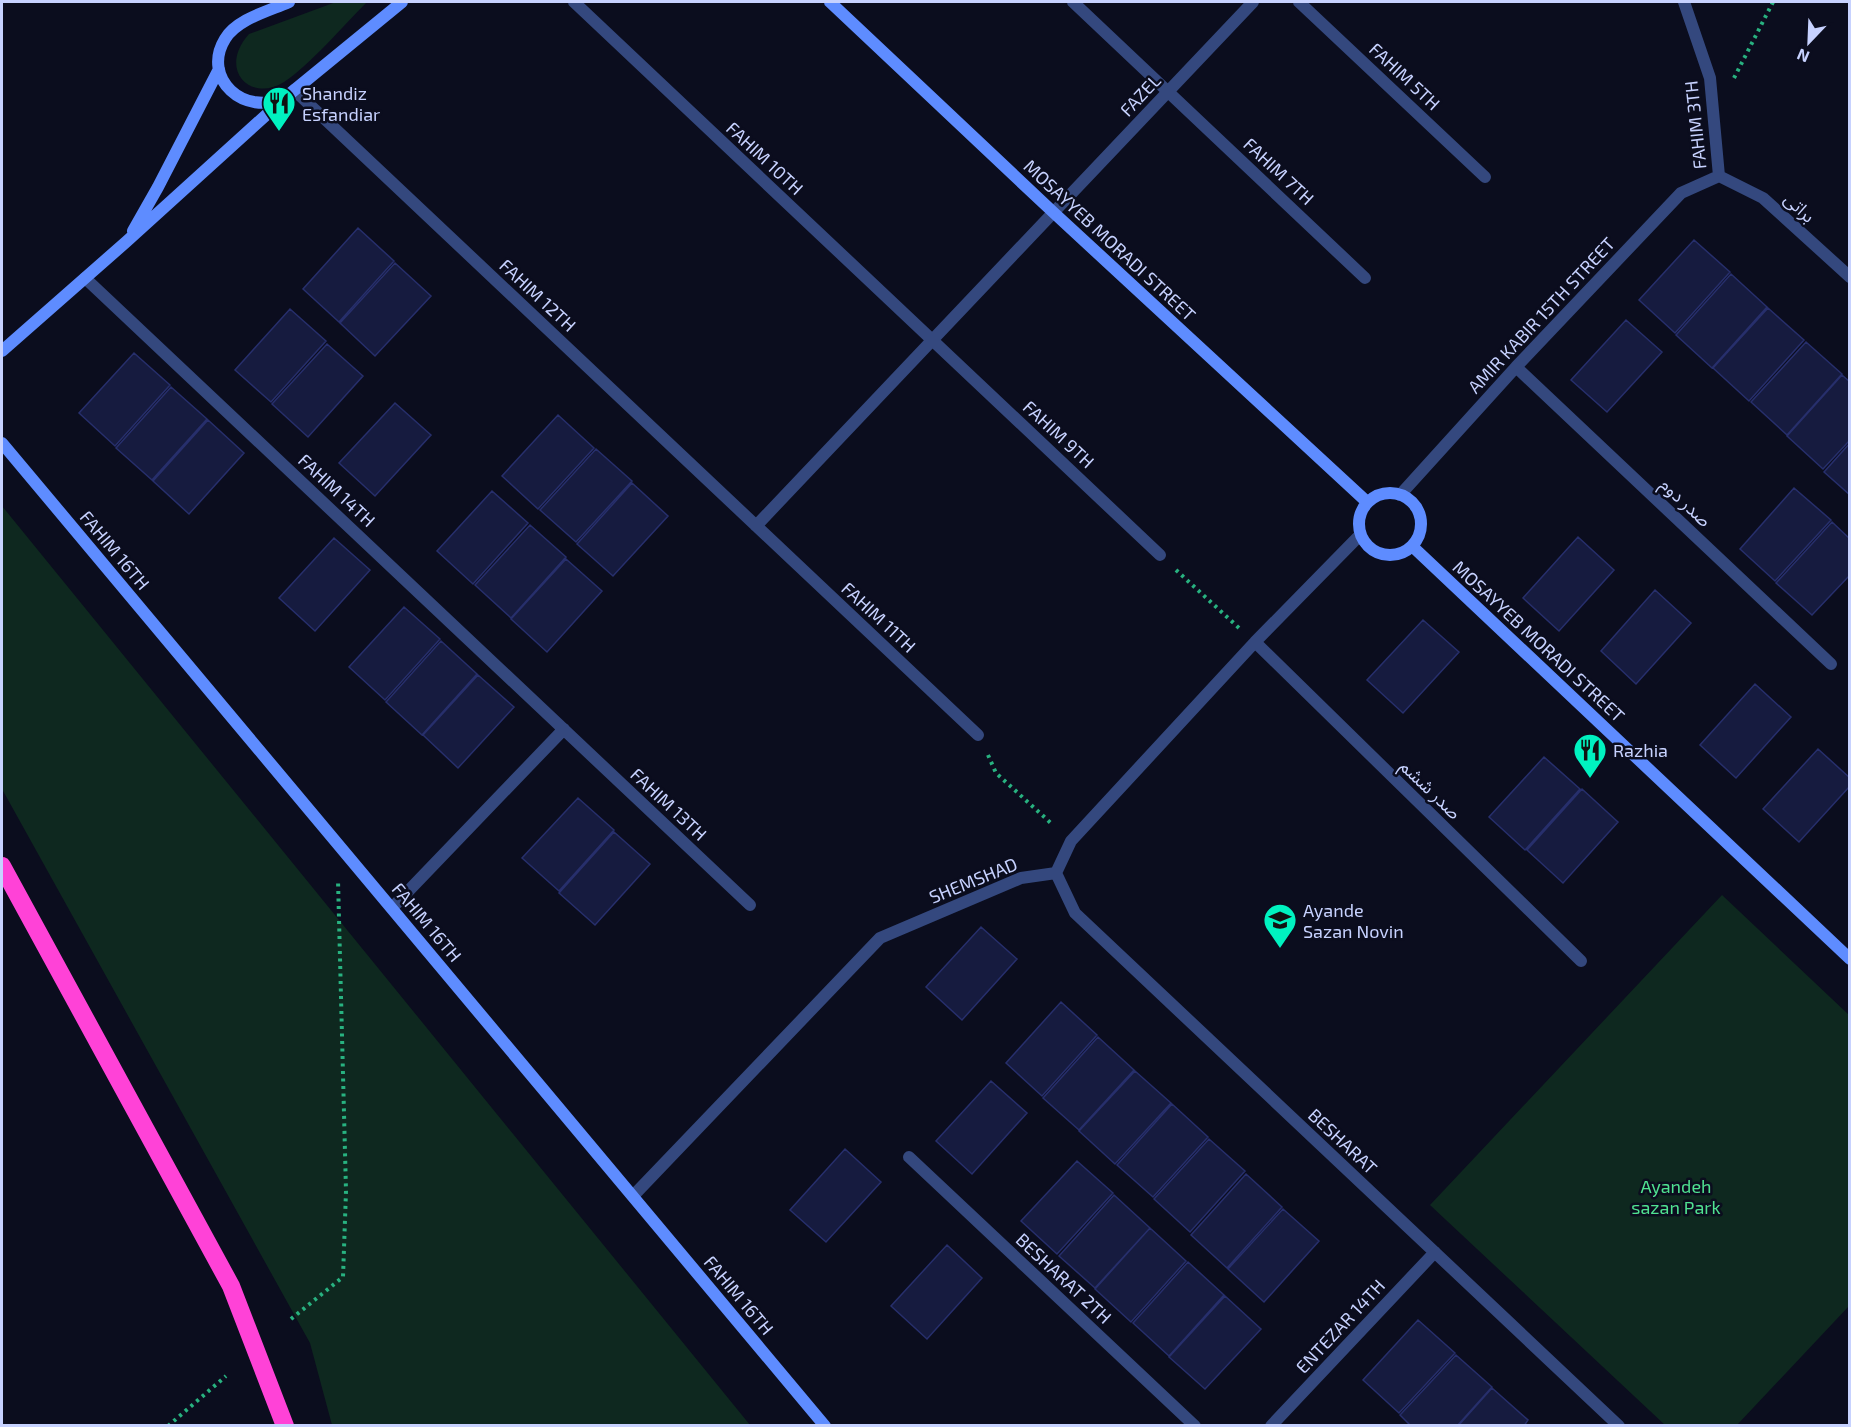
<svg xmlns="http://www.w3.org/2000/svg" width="1851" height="1427" viewBox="0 0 1851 1427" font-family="'Exo 2','Noto Sans Arabic',sans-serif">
<rect width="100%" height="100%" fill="#0b0d1e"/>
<!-- green -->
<path fill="#0e281f" d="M336,2H367C343,26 311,64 284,82C251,103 217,70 249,34Z
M2,506L750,1425H332L310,1343L2,789Z
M1722,895L1849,1015V1306L1737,1425H1665L1430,1205Z"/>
<!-- building -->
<path fill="#161b3f" stroke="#272f6c" stroke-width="1.5" d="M358,228L394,261L339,322L303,289Z
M1694,240L1730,272L1675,333L1639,300Z
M395,263L431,296L375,356L340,323Z
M1731,274L1767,307L1712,368L1676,335Z
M1768,308L1804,340L1749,401L1713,368Z
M290,309L326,341L271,402L235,370Z
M1626,320L1662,352L1607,412L1571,380Z
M1806,342L1842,374L1787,435L1751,402Z
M327,344L363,376L308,437L272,404Z
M134,353L170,385L115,446L79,413Z
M1842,375L1850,382V440L1823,469L1787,436Z
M171,387L207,419L152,480L116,448Z
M395,403L431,435L375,496L339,463Z
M558,415L594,448L538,509L502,476Z
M208,420L244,453L189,514L153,481Z
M1850,443V495L1824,472Z
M596,449L632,481L576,542L540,510Z
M632,483L668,516L613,576L577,544Z
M1794,488L1831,520L1775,581L1740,549Z
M492,491L528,523L473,584L437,551Z
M1832,522L1850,539V575L1812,615L1776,583Z
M530,525L566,557L511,618L475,585Z
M1578,537L1614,570L1559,631L1523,598Z
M334,538L370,570L315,631L279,598Z
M566,559L602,591L547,652L511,619Z
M1655,590L1691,623L1636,684L1601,651Z
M404,607L440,639L385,700L349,667Z
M1423,620L1459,652L1403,713L1367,680Z
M441,641L477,674L422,735L386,702Z
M478,675L514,707L458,768L423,735Z
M1755,684L1791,717L1736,778L1700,745Z
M1818,749L1850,778V786L1799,842L1763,809Z
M1544,757L1580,789L1525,850L1489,817Z
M1582,789L1618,822L1563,883L1527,850Z
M578,798L614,830L559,891L522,858Z
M614,832L650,864L595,925L559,893Z
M981,927L1017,959L962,1020L926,987Z
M1061,1002L1097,1035L1042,1096L1006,1063Z
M1098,1037L1134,1070L1079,1130L1043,1098Z
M1135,1071L1171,1103L1115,1164L1079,1131Z
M991,1081L1027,1113L972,1174L936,1141Z
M1172,1104L1208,1137L1153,1197L1117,1165Z
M1209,1139L1245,1171L1190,1232L1154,1199Z
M845,1149L881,1182L826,1242L790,1210Z
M1077,1161L1113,1193L1057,1254L1021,1221Z
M1246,1174L1282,1207L1227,1268L1191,1235Z
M1114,1195L1150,1228L1095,1288L1059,1256Z
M1283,1209L1319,1241L1264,1302L1228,1269Z
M1150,1228L1186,1261L1131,1322L1095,1289Z
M947,1245L982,1278L927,1339L891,1306Z
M1188,1262L1224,1295L1169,1356L1133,1323Z
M1225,1296L1261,1329L1205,1389L1169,1357Z
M1418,1320L1455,1353L1399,1413L1363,1380Z
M1456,1355L1492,1387L1457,1426H1411L1400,1415Z
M1492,1388L1528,1420L1524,1426H1458Z"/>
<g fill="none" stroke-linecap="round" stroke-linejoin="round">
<!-- path -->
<path stroke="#28b280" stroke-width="4" stroke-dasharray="3 4.5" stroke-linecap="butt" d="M1734,78L1773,2
M1176,570L1239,628
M988,755L996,773L1053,825
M291,1319L343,1277L346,1191L338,880
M168,1426L226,1376"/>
<!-- street -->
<path stroke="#34487e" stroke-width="12" d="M574,2L1160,555
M1073,2L1365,278
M1299,2L1485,177
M1684,2L1710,78L1719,176
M294,90L978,735
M1719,176L1763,198L1850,277
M85,278L750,905
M1516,367L1831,664
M1400,495L1516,367L1681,193L1719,176
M756,526L1253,2
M1255,642L1581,961
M1056,873L1075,913L1619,1426
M392,908L564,729
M909,1157L1195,1426
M633,1196L880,938L1021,878L1056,873L1071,841L1255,642L1360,535
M1271,1426L1435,1252"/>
<!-- secondary -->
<path stroke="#5e8cff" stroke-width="12" d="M289,2C269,11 237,19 225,39C201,78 244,118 286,97L402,2
M830,2L1053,212L1367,502
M133,231L158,187L219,69
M2,351L126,242L286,97
M2,443L825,1426
M1359 524a31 31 0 1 1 62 0a31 31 0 1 1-62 0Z
M1412,546L1850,959"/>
<!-- highway -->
<path stroke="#ff42d7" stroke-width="18" d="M2,866L231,1286L285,1426"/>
</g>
<!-- icons -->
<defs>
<symbol id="restaurant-pin" viewBox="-11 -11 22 30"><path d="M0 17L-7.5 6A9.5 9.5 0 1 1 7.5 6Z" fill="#00f2c0" stroke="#0b0d1e"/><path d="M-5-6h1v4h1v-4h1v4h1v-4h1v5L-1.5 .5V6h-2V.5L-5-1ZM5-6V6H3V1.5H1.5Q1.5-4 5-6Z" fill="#111"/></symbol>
<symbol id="school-pin" viewBox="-11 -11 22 30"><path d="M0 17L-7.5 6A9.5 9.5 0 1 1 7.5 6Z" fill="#00f2c0" stroke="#0b0d1e"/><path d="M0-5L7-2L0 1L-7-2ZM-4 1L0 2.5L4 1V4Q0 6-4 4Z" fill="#111"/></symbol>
</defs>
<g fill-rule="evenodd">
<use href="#restaurant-pin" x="260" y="84" width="38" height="52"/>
<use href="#restaurant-pin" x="1571" y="731" width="38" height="52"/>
<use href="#school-pin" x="1261" y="901" width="38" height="52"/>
</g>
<g text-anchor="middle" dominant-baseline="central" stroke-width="5" stroke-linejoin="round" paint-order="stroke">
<!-- street labels -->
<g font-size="18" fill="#c7d2ff" stroke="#0b0d1e">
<text transform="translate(1405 76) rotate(43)">FAHIM 5TH</text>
<text transform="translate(1140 95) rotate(-47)">FAZEL</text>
<text transform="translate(1695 125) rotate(-96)">FAHIM 3TH</text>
<text transform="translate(765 158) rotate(43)">FAHIM 10TH</text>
<text transform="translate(1279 171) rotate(43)">FAHIM 7TH</text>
<text transform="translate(1800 207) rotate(43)">براتی</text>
<text transform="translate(1110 240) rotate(43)">MOSAYYEB MORADI STREET</text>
<text transform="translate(538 295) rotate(43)">FAHIM 12TH</text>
<text transform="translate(1541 315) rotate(-47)">AMIR KABIR 15TH STREET</text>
<text transform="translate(1059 434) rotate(43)">FAHIM 9TH</text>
<text transform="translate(337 490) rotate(43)">FAHIM 14TH</text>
<text transform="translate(1686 502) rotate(43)">صدر دوم</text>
<text transform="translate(115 550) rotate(50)">FAHIM 16TH</text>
<text transform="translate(879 617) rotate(43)">FAHIM 11TH</text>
<text transform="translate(1539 641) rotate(43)">MOSAYYEB MORADI STREET</text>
<text transform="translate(1431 789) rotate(44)">صدر ششم</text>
<text transform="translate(669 804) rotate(43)">FAHIM 13TH</text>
<text transform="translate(973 880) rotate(-22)">SHEMSHAD</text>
<text transform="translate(427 922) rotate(50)">FAHIM 16TH</text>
<text transform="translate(1343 1141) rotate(43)">BESHARAT</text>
<text transform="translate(1064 1278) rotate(43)">BESHARAT 2TH</text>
<text transform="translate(739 1295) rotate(50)">FAHIM 16TH</text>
<text transform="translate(1340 1326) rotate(-47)">ENTEZAR 14TH</text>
</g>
<!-- poi labels -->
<g font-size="18" fill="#c7d2ff" stroke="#0b0d1e" text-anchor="start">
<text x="302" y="93">Shandiz<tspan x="302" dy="21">Esfandiar</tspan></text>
<text x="1613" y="750">Razhia</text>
<text x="1303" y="910">Ayande<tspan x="1303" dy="21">Sazan Novin</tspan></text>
</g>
<!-- park labels -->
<g font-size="18" fill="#50e291" stroke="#0b0d1e">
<text x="1676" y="1186">Ayandeh<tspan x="1676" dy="21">sazan Park</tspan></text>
</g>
</g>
<!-- border -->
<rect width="1851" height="1427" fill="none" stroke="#c7d2ff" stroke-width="6"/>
<!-- north arrow -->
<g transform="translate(1809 42) rotate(203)" stroke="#0b0d1e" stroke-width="4.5" paint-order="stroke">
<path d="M0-4.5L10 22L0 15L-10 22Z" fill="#c7d2ff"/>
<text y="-9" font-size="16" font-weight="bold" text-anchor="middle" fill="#c7d2ff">N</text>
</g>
</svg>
